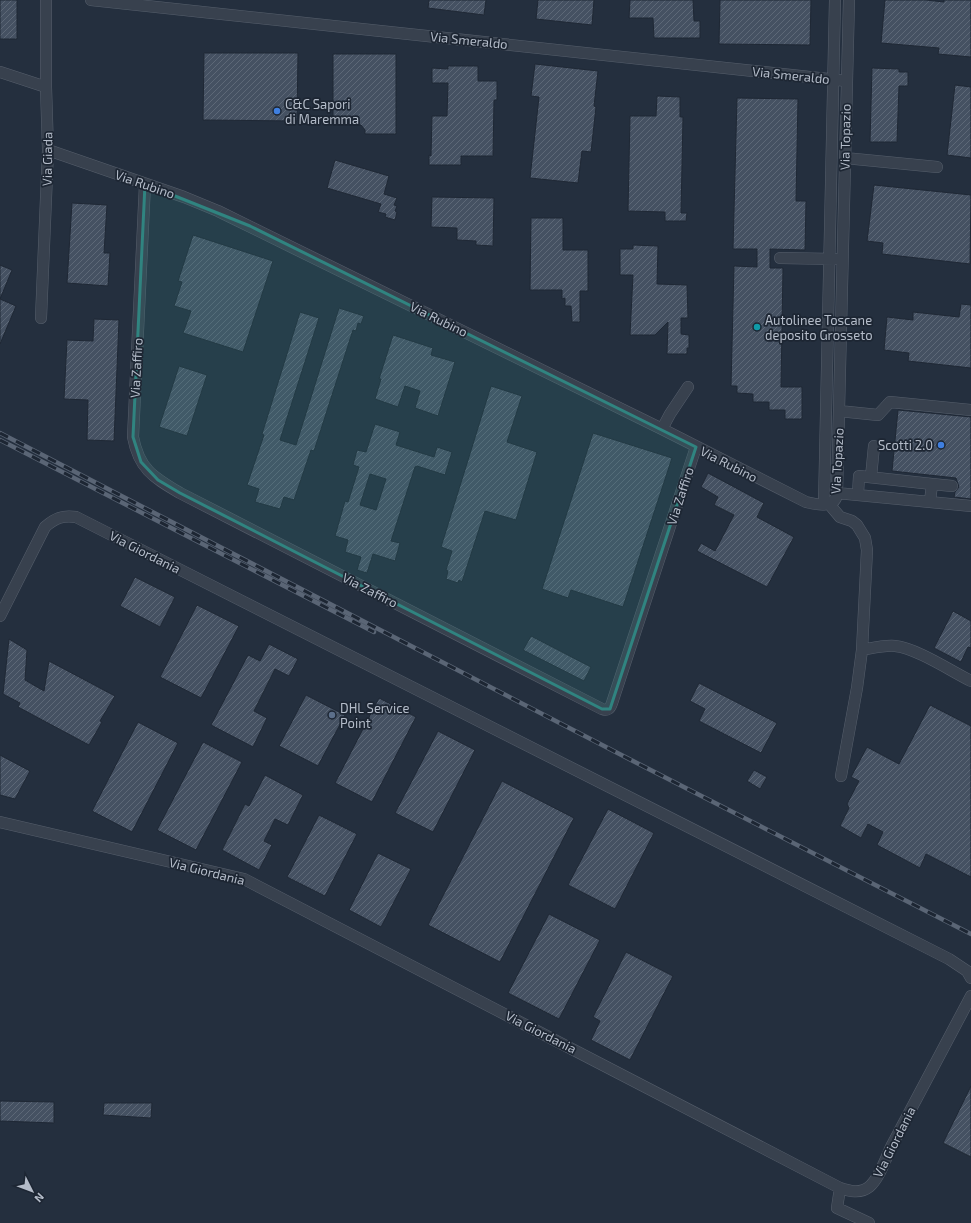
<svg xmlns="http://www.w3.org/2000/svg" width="971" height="1223" viewBox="0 0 971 1223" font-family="'Exo 2',sans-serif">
<defs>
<pattern id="building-hatch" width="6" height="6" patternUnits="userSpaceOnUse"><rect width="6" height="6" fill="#455162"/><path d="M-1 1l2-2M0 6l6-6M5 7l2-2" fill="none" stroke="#5d6877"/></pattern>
</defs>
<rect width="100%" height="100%" fill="#242f3e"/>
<!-- building -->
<path fill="url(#building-hatch)" stroke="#1f2835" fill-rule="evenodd" d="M0,0H17V39H0Z
M429,0H486L484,15L428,8Z
M538,0H594L592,25L536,19Z
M630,0H693L694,21H700V38H654L653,18H629Z
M720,0H811L810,45L719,44Z
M885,0H926L944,2V0H971V57L938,54L939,48L881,43Z
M204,53H298L297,121L203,120Z
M333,54H396V134H365V130L361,125H333Z
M535,64L598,71L594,106L596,107L591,152L582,151L578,183L530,178L539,97L531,96Z
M448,66H478V81H497V100H494L493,156H461V165H429V155L431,156L432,116H447L448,83H432V68L448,69Z
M872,68L899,69V72H908V86H899L897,142H870Z
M955,85L971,87V158L947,155Z
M657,96L680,97V117H683L681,213H687L686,221H665V212L628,211L630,116H656Z
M737,98L798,99L796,201H806L805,250L770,249V268H783L781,387H802V419H785V410H769V402H753V394L737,393V386H731L734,266L757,267V249H733Z
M335,160L389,176L384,194L397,198L394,205L397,206L395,211L397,212L395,220L385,217L386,214L378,212L381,204L327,188Z
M874,185L971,195L970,264L882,254L883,243L867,241Z
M432,197L494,198L493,246L476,245V241L457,240V228L431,227Z
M72,203L107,205L104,253H110L108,286L67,283Z
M531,218H563V250H588V291H580V322H572L571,306H565V298L562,299V290H530Z
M193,235L273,261L243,352L183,333L191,311L174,306L182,282L178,281Z
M633,245L658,246L657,284L687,285L688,318H681V334L689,335V348H687V354H667L668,322L655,335H630L633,275H620V249H633Z
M0,265L12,270L0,299Z
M0,299L16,306L0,344Z
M961,304L971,305V368L908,361L909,353L884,350L887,317L913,320V312L959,317Z
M339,308L364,316L361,324L358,323L356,331L353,330L314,451L311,450L294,500L284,497L280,509L255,502L259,489L247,485L264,435L262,434L300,312L319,318L280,440L296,445Z
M94,319L119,320L114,441L87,440L88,400L64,399L67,340L93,341Z
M393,335L433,348L431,355L455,362L438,416L415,408L420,391L405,386L398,407L375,399L381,379H379Z
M179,366L207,375L187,436L159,427Z
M491,386L522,396L507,442L537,452L516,520L485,511L462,582L459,580L458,583L446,579L448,571L446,570L452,551L441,547Z
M898,410L971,417V499L954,497L955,492L959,487L956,478L892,471Z
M375,424L400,432L396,445L434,457L437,447L452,452L445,475L417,466L415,467L391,541L400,543L395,561L373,554L367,573L357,570L361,557L345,552L348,540L335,536L345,501L348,502L359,467L353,465L357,450L366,452ZM370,474L386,479L376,510L360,505Z
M593,433L672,458L623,607L571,590L568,598L542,589Z
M708,473L764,503L757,517L794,537L767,587L697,551L701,543L715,551L734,515L714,505L718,497L701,487Z
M135,577L175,597L160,627L120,606Z
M197,605L239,626L201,698L160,677Z
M953,611L971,621V648L968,647L961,662L934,648Z
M531,636L591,667L584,681L523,650Z
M9,639L27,650L25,680L44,691L49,661L115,696L100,721L102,722L89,745L18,707L20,703L3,694Z
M269,644L298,659L289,676L275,669L254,711L267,718L253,747L211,725L248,655L260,661Z
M699,683L777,723L761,753L699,721L705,709L690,701Z
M306,695L345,715L318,766L279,746Z
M379,698L416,717L372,802L335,783Z
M930,705L971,726V877L926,854L920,868L877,845L883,832L868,824L861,838L840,826L849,808L847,804L859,781L851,777L867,747L899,764Z
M138,722L178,743L132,832L92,811Z
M438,731L475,750L433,832L395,813Z
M203,742L242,762L196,850L157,830Z
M0,755L30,771L15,799L0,795Z
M754,770L767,777L760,789L747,781Z
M265,775L303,795L288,825L275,819L264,841L272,845L259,870L222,850L245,804L249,806Z
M502,781L574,818L500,962L428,925Z
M608,809L654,833L615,909L568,885Z
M319,815L357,834L325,896L287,877Z
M378,853L411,869L381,927L349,910Z
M549,914L600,940L559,1019L508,993Z
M626,952L673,976L630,1060L591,1040L600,1021L593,1017Z
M971,1086V1157L943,1143Z
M0,1101L54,1102V1123L0,1121Z
M104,1103H152L151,1118L103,1115Z"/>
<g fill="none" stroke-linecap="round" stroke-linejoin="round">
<defs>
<path id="minor" d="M91,0L847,81
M0,72L46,87
M48,150L184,197L218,211L662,429L806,502C818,505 836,508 837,493L849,0
M845,158L937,167
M145,184L133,437C139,469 153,477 180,493L602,709C607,711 610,709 612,703L696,447
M780,258L835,259
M41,318L48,150L46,87V0
M839,411L878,415L890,402L971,410
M662,429L670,414L688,387
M871,477L874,446
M837,493L971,506
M858,494L859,476L932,484
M930,502L932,484L952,486
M824,504L835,0
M829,504L840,517L852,521L857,525L865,538L867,550L862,650L857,688L841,776
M0,616L45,527C55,518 63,515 76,517L949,959L967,971L971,978
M862,650C873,648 884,645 895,646C916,648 951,671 971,681
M0,822L244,879L840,1188C849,1191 860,1194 869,1187C880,1178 886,1157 892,1145C918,1095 945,1046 971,996
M840,1188L837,1208L869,1223"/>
</defs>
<!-- minor casing -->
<use href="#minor" stroke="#565f6c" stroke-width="12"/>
<!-- minor -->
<use href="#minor" stroke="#38414e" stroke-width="11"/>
<defs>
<path id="rail" d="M0,433L633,761L971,934
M0,440L374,632"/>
</defs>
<!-- rail casing -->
<use href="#rail" stroke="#5a6575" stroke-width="4.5"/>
<!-- rail -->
<use href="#rail" stroke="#1d2633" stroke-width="3" stroke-dasharray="9" stroke-linecap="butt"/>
</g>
<!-- marked area -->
<path fill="#308480" fill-opacity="0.2" stroke="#308480" stroke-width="3" stroke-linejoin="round" d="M145,184L250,226L696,447L610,709H602L180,493L158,480L141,462L133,437Z"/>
<!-- markers -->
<g fill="#3f7fe0" stroke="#1d2633" stroke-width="1.5">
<circle cx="277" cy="111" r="4"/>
<circle cx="941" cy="445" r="4"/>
</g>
<circle fill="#0f9aa8" stroke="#1d2633" stroke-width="1.5" cx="757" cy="327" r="4"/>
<circle fill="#5c6f8a" stroke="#1d2633" stroke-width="1.5" cx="332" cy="715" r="4"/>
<g text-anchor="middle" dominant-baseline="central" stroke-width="3.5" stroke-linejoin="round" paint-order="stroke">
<!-- street labels -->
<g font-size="13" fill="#b4bcc9" stroke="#1d2633">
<text transform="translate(469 40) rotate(6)">Via Smeraldo</text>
<text transform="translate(791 75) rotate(6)">Via Smeraldo</text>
<text transform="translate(845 137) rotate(-89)">Via Topazio</text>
<text transform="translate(47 159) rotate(-89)">Via Giada</text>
<text transform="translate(145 184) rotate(19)">Via Rubino</text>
<text transform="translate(439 319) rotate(26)">Via Rubino</text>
<text transform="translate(136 368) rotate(-87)">Via Zaffiro</text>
<text transform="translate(837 461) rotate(-87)">Via Topazio</text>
<text transform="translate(729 464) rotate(27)">Via Rubino</text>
<text transform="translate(680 496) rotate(-72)">Via Zaffiro</text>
<text transform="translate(145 552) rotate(27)">Via Giordania</text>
<text transform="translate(370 590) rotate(27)">Via Zaffiro</text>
<text transform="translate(207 871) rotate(14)">Via Giordania</text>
<text transform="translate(541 1032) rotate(27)">Via Giordania</text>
<text transform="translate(894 1142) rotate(-63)">Via Giordania</text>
</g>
<!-- poi labels -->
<g font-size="13" fill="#b4bcc9" stroke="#1d2633" text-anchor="start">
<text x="285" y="104">C&amp;C Sapori<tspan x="285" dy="15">di Maremma</tspan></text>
<text x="765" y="320">Autolinee Toscane<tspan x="765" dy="15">deposito Grosseto</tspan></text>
<text x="933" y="445" text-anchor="end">Scotti 2.0</text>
<text x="340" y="708">DHL Service<tspan x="340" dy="15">Point</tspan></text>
</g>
</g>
<!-- north arrow -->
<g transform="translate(32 1191) rotate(132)" stroke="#1d2633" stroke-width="3" paint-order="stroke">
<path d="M0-3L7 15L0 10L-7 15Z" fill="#b4bcc9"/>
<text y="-6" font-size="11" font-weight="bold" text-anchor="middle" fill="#b4bcc9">N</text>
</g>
</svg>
